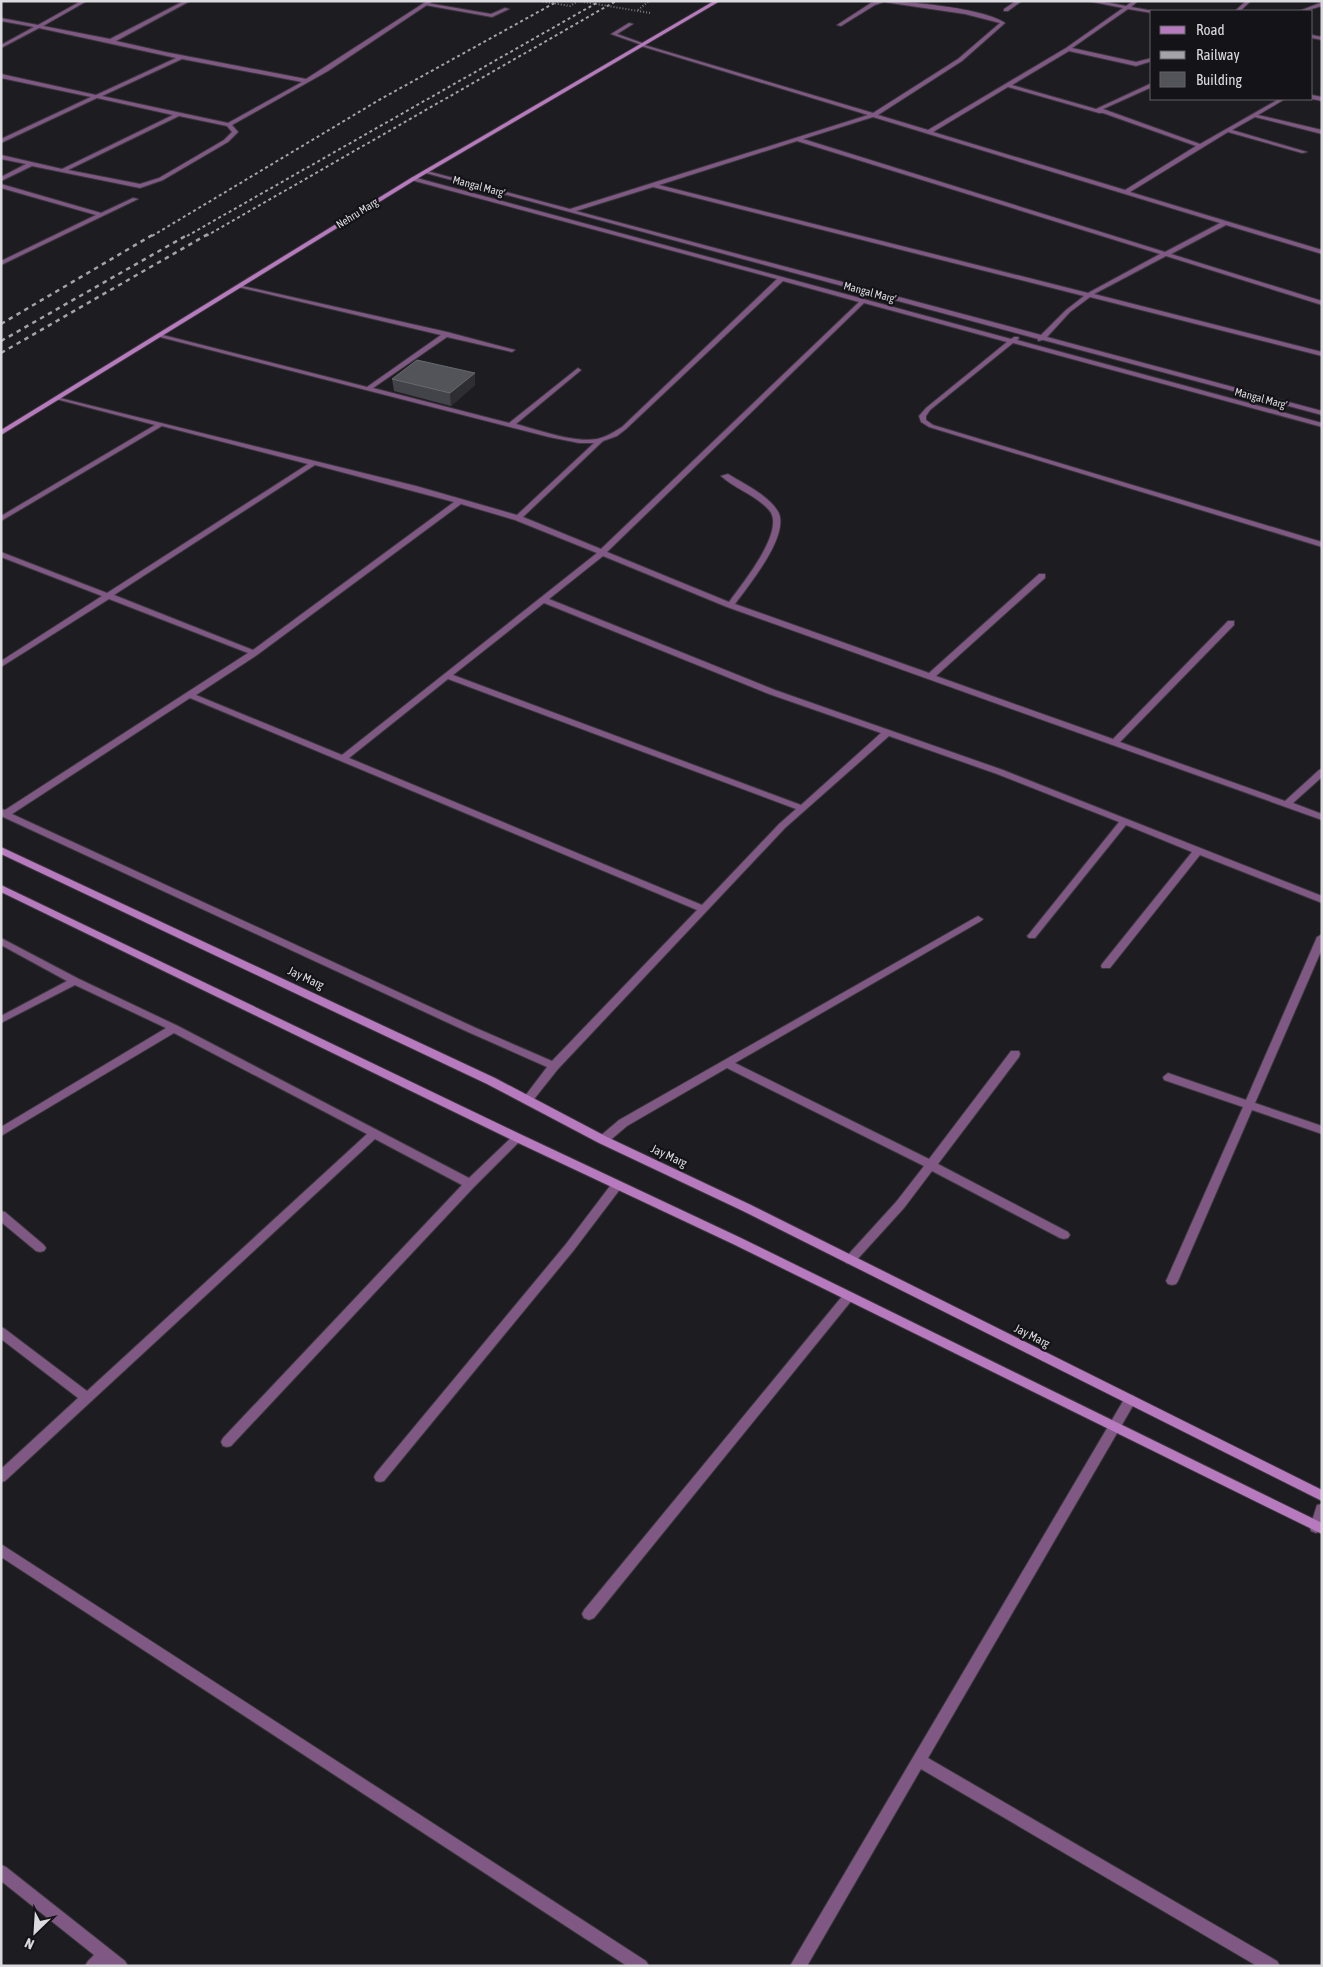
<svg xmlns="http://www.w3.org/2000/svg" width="1323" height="1967" viewBox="0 0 1323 1967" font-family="'Asap Condensed',sans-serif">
<rect width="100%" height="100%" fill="#1d1c21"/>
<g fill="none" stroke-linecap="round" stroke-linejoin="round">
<defs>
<path id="lane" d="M427,3L491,14L505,8L509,9L492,17L425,5Z
M629,23L633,24L617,34L645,44V46L611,34Z"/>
<path id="street" d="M81,1H87L43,26L110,39L184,1H190L116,41L165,52L306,79L427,1H433L328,71L232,125L238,132L228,142L163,180L140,188L32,166L1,181V177L26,164L1,159V155L62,169L173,115L97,98L1,143V139L91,97L1,78V74L96,95L176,58L39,28L1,48V45L34,27L1,21V18L38,25ZM182,59L302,82L228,123L102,96ZM179,116L227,126L232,132L224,140L159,178L140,184L68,170Z
M878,1C906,1 984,8 1005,23L962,61L878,115L928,130L1066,48L1123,8L1088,1H1100L1126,6L1133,1H1138L1131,7L1154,11H1152V13L1128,9L1072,48L1136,62L1152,58V61L1136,66L1069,51L1012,85L1096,109L1152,83V87L1103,109L1200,144L1279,99H1285L1258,115L1322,130V134L1255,117L1232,130L1307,152L1302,153L1228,132L1130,192L1322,250V254L1226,225L1171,254L1322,301V305L1166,256L1094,294L1322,352V356L1090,297L1070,312L1047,337L1322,411V415L1043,340L1038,341V339L422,172L427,171L570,209L868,115L641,46V44L873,113L958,59L1000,23L965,14L884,2L875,5L841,26L837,25L871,3ZM1008,87L1099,113H1103L1196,146L1125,190L933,132ZM873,117L1220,223L1165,252L803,139ZM797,141L1160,254L1088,293L659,185ZM653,187L1084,296L1066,310L1041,335L576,211Z
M1016,1H1022L1008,11H1004V9Z
M1246,1H1251L1240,11H1235Z
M1320,3H1322V6L1305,11H1299Z
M1312,35L1322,37V40L1312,38Z
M1312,95L1322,97V101L1312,99Z
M413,177L1011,339L1014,337H1018L1019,338L1017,340L1322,423V427L1013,343L930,410L926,416V420L933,425L1322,542V547L929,427L921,422L919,416L926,408L1007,342L864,303L607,552L729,602C741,585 787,530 769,510C756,495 735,489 721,476L728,474C744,484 766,494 777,510C793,532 748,586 735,604L929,673L1039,574H1045V578L936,676L1113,739L1228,621H1234V625L1120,742L1285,801L1319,770L1322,769V777L1293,803L1322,814V820L727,607L603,556L549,599L775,690L1003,770L1322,896V903L1200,855L1110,968H1102L1101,966L1102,964L1192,852L1126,825L1035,938H1029L1027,936L1029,934L1119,822L997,774L889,736L785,828L558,1069L531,1103H523L522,1100L547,1067L468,1032L1,816V809L5,810L248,653L109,599L1,667V661L102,596L1,557V552L107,593L308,464L162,426L1,521V516L155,425L56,399V397L416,486L517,515L594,443H579L549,437L156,336L159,334L367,387L441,335L238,287V285L447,332L515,350L512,352L447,337L373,388L509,423L578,368L581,370L580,371L516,424C539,430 573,443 597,439C606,437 614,432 622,427L777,279L411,180L410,179ZM783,281L859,302L601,549L523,517L603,441L617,436L626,429ZM315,465L454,502L253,650L114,595ZM461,504L515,520L597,553L342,755L196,695L257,655ZM544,603L769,694L881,733L801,805L453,675ZM448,679L796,809L779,824L702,905L349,758ZM190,698L697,910L552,1061L476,1028L12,814Z
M1,184L101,213L133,198L138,199L1,265V261L96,215L1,188Z
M978,916L983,919L981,921L735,1063L929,1159L1011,1051H1019L1020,1054L1019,1057L938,1164L1068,1232L1070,1235L1068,1238L1064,1239L1060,1238L932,1171L904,1208L854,1263L850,1264L846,1263L844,1260L846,1257L896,1202L924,1166L727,1068L627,1126L607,1143H599L598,1140L599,1137L619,1120Z
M1322,934V949L1255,1103L1322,1126V1134L1252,1110L1178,1281L1176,1284L1172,1285L1168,1284L1166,1281L1243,1107L1164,1080L1163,1077L1168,1073L1246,1100L1317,937Z
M1,938L79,979L178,1026L469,1178L514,1135H522L523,1138L474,1187L231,1446L227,1447L223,1446L221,1442L223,1438L462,1185L375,1139L5,1481L1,1482V1469L78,1398L1,1339V1327L5,1329L87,1391L367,1134L174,1033L1,1136V1127L166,1028L75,985L1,1023V1016L67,981L1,945Z
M617,1181L621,1182L623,1185L621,1188L574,1250L384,1481L380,1482L376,1481L374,1477L376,1473L566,1244L613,1182Z
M1,1211L5,1212L44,1245L46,1248L44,1251L40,1252L36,1251L1,1222Z
M848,1292L852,1294L854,1297L852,1300L594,1618L589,1620L584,1618L582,1614L584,1610L844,1294Z
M1130,1395L1134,1396L1136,1400L1134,1404L928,1758L1277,1961L1280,1966H1257L921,1769L807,1966H790L1126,1396Z
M1322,1504V1528L1321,1531L1316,1533L1311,1531L1310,1527L1317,1505Z
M1,1544L646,1961L649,1966H627L1,1557Z
M1,1865L6,1867L125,1961L128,1966H85L88,1961L94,1955L1,1881Z"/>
<path id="secondary" d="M714,1H720L415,180L1,435V430L411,178Z
M1,847L495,1078L607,1137L751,1205L1322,1490V1501L743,1211L599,1143L487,1084L1,854Z
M1,885L522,1135L741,1238L1322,1523V1534L733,1244L514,1141L1,892Z"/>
</defs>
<!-- lane casing -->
<use href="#lane" stroke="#38373b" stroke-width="2"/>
<!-- street casing -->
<use href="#street" stroke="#38373b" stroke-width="2"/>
<!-- secondary casing -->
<use href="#secondary" stroke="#38373b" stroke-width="2"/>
<!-- path -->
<path stroke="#7b7a7e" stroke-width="2" stroke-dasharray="1 2" stroke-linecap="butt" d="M638,10L649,1"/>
<!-- lane -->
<use href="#lane" fill="#7f5983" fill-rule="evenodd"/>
<!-- street -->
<use href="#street" fill="#7f5983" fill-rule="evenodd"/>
<!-- secondary -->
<use href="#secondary" fill="#b87abe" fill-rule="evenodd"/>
<!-- rail-far1 -->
<path stroke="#a4a3a7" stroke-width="2" stroke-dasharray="3 3" stroke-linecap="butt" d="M152,236L379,100L558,1
M187,236L600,1
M206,236L616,1"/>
<!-- rail -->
<path stroke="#a4a3a7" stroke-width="2.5" stroke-dasharray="4.5 4.5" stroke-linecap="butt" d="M1,324L154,234
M1,341L189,234
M1,353L208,234"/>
<!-- path-bridge -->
<path stroke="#7b7a7e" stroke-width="2" stroke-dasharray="1 2" stroke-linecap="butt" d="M540,1L570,6L578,1
M578,1L650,13"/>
</g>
<!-- wall -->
<path fill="#424449" d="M392,379L475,385L451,406L394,391Z"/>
<!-- shaded-wall -->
<path fill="#2d2d32" d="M475,373V385L451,406L450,393Z"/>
<!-- building -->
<path fill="#535459" stroke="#68696e" d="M417,360L475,373L450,393L392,379Z"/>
<g text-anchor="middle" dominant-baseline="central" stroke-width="4.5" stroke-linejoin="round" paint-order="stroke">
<!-- far-street labels -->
<g font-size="11" fill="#dbdade" stroke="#141318">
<text transform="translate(479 186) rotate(15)">Mangal Marg'</text>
<text transform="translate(357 213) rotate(-32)">Nehru Marg</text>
<text transform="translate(870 292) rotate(15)">Mangal Marg'</text>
<text transform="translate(1261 398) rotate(15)">Mangal Marg'</text>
</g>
<!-- street labels -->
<g font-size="12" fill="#dbdade" stroke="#141318">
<text transform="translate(306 978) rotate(25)">Jay Marg</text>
<text transform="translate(669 1156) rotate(25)">Jay Marg</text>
<text transform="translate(1032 1336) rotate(27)">Jay Marg</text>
</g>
</g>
<!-- border -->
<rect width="1323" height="1967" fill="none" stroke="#dbdade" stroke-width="5"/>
<!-- legend -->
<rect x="1150" y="10" width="162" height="90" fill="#141318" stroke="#646367"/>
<rect x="1160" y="26" width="25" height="8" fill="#b87abe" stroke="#646367"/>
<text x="1196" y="35" font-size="15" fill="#dbdade">Road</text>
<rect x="1160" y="51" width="25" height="8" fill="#a4a3a7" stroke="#646367"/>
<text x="1196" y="60" font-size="15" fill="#dbdade">Railway</text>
<rect x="1160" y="72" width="25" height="15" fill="#535459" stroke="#646367"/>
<text x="1196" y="85" font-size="15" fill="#dbdade">Building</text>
<!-- north arrow -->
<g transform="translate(35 1932) rotate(205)" stroke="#141318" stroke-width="4" paint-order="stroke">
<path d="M0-4L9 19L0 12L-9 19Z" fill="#dbdade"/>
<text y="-8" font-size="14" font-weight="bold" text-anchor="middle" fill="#dbdade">N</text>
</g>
</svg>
